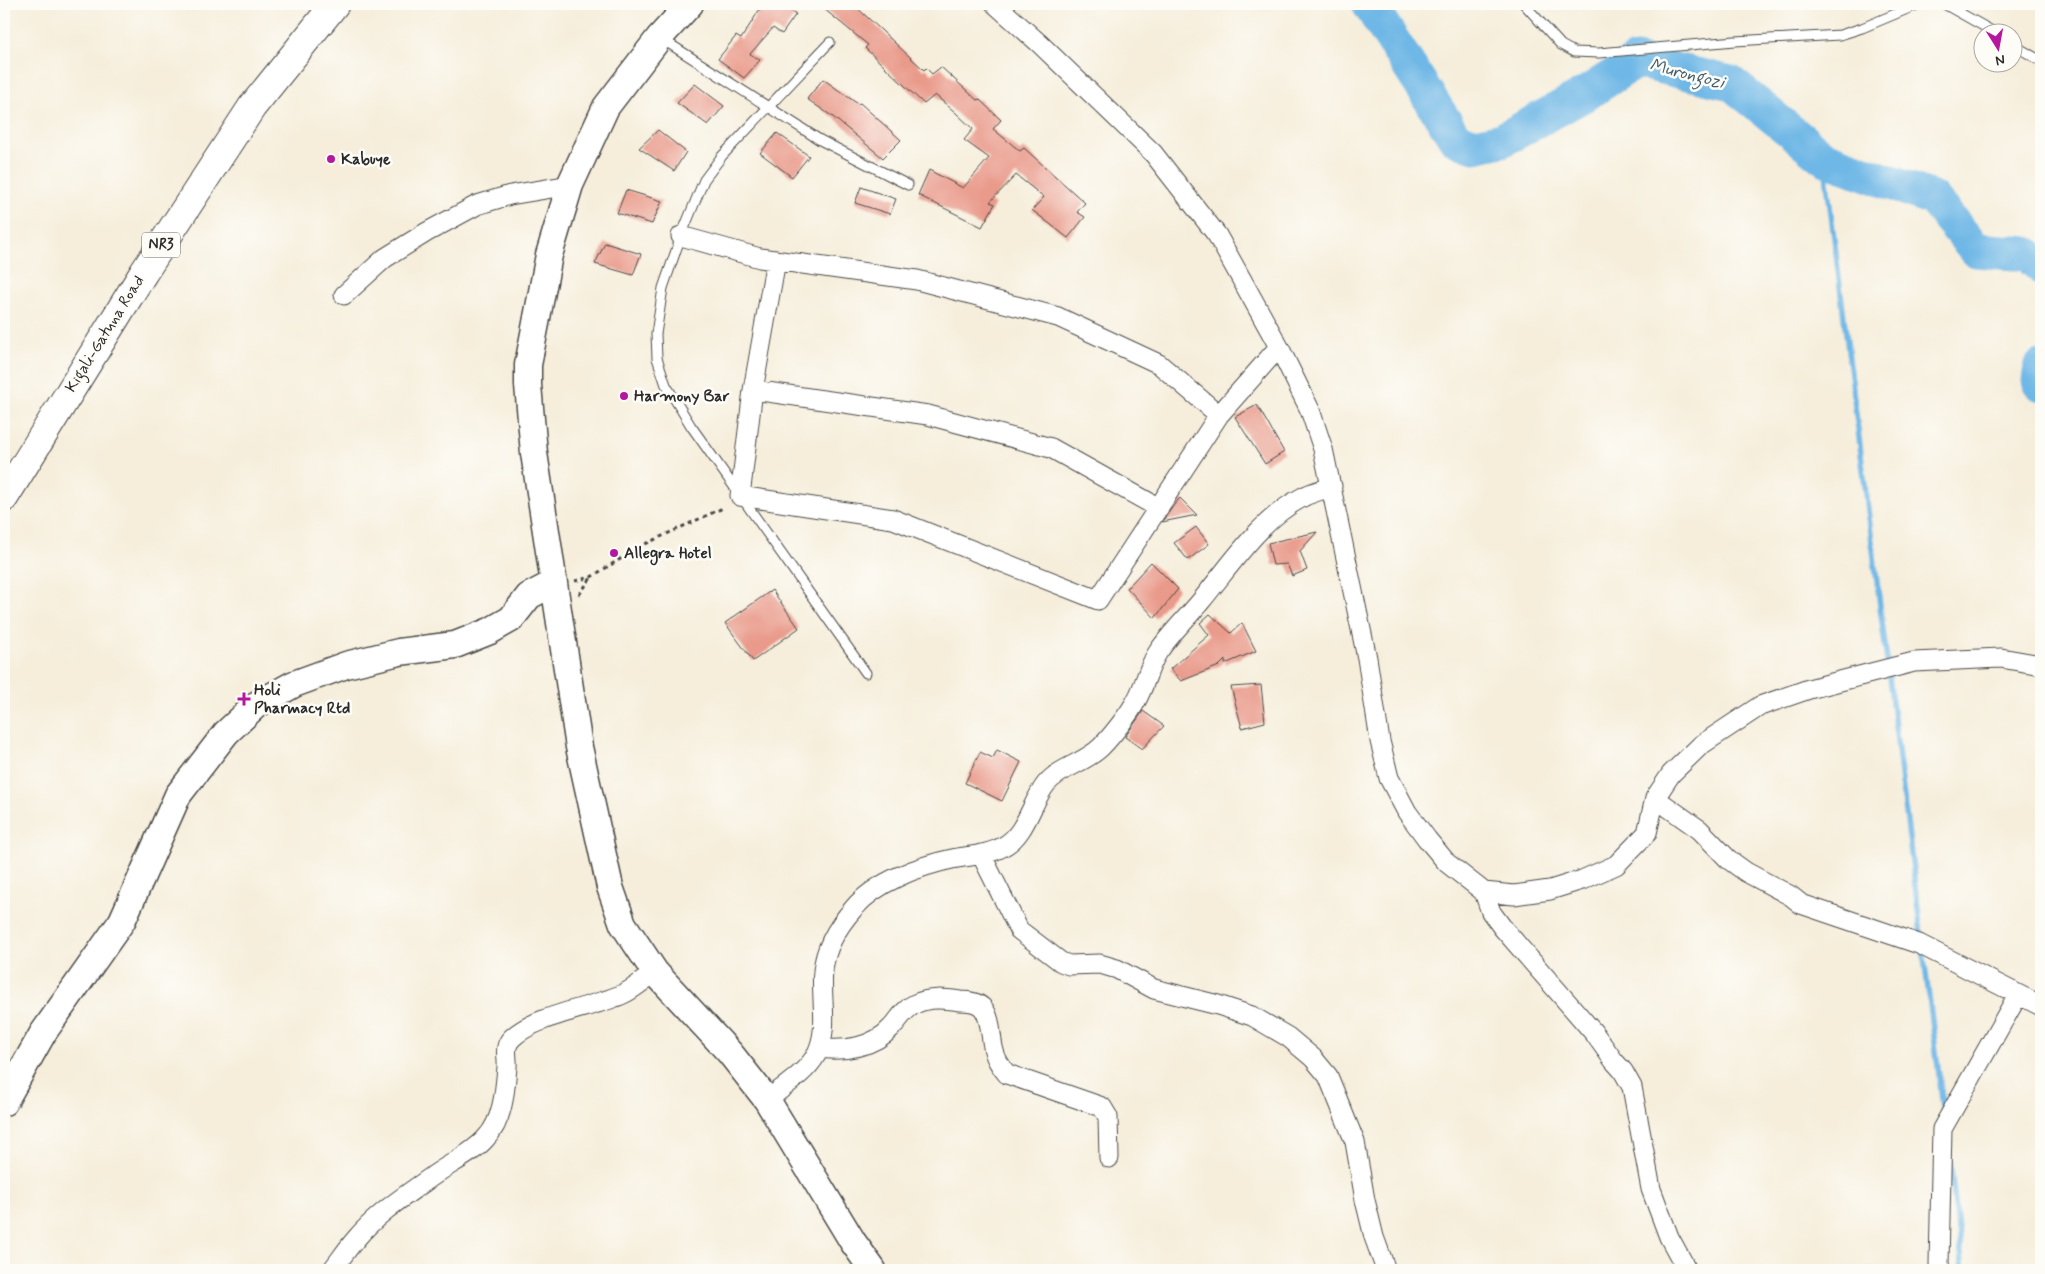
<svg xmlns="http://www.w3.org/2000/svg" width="2045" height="1274" viewBox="0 0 2045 1274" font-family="Mynerve,sans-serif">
<rect width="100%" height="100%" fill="#fdfcf7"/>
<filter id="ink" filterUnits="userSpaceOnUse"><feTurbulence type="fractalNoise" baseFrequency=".02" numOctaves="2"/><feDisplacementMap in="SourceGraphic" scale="10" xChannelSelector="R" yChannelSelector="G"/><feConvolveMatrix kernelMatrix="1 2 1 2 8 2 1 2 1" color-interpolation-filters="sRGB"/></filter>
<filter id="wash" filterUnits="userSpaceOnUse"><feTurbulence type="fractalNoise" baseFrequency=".0096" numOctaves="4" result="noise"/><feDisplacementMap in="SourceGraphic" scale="20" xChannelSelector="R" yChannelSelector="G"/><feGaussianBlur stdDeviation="1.12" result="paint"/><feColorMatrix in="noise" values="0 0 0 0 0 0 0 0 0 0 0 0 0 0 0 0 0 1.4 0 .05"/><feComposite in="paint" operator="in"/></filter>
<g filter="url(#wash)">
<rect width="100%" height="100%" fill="#f6eedb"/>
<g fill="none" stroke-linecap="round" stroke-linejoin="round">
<!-- stream -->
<path stroke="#6eb7e6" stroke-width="5.5" d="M1824,158L1922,941
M1923,950L1944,1114
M1950,1161L1963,1270"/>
<!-- river -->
<path stroke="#6eb7e6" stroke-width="35" d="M1369,4L1456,139L1475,146L1502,140L1587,93L1636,61L1731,83L1824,158L1932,198L1976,250L2027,254L2041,267
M2041,367L2039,381L2041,384"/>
</g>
<g id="blocks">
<!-- building -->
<path fill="#e99a8a" d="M763,4H780L796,14L782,34L773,28L750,54L760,60L744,78L718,59L736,36L741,39Z
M818,4H853L924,70L926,68L932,74L941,67L977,100L979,99L1001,120L993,129L1020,151L1024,148L1085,203L1077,212L1085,217L1068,238L1032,210L1044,197L1016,175L990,202L995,204L982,227L918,195L929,170L963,188L989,158L964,140L973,129L955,112L935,95L924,104L865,48L868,45Z
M823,79L858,104L860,103L901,140L883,158L833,117L807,99Z
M695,84L724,106L708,125L677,103Z
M658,130L686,152L674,171L639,148Z
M777,133L809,156L792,177L760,153Z
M861,187L896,199L890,214L855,203Z
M626,190L662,201L652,224L617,213Z
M605,243L641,254L633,275L595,264Z
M1257,405L1284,452L1265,464L1235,417Z
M1180,498L1197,515L1162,522L1174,505Z
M1196,527L1209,544L1188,560L1174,543Z
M1317,532L1300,551L1307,570L1292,576L1287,564L1273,565L1268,543Z
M1151,562L1178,589L1155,618L1127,588Z
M772,590L799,628L753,661L725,623Z
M1210,614L1231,633L1242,623L1256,651L1225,664V660L1219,666L1181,681L1170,669L1209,635L1200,623Z
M1261,685L1265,722L1242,728L1231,687Z
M1143,711L1164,726L1142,749L1125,737Z
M997,750L1021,762L1002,801L965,783L980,752L993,758Z"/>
</g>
</g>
<g filter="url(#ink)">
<use href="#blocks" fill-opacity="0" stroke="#494845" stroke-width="1"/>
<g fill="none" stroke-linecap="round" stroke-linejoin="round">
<defs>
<path id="lane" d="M1524,4L1561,45L1574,52L1599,53L1735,41L1840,35L1862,28L1919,4
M1944,4L1994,32
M662,39L820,140L908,185
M830,42L722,156L704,180L681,236L663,288L656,334L657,358L666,385L691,426L866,673
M2012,44L2041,61"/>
<path id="street" d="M995,4L1040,44L1153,153L1217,235L1279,347L1310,410L1323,449L1367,658L1380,741L1389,778L1407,812L1427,839L1447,863L1484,892L1514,895L1550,890L1582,880L1616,865L1647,833L1655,798L1671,774L1701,745L1760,706L1809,689L1914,662L2001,658L2041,665
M681,236L760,258L917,280L1058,317L1159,364L1219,415
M776,260L753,390L740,496L893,519L1098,600L1219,415L1279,347
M344,295L385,258L427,232L477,205L510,195L570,185
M753,390L928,415L1051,448L1159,508
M1655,798L1700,830L1728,859L1746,872L1791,896L1801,904L1919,944L2041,1006
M981,854L1019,930L1061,962L1069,965L1100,964L1117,969L1154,989L1218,1005L1252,1016L1288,1037L1313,1058L1328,1076L1355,1142L1365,1200L1374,1237L1386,1270
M1484,892L1491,912L1502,927L1594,1033L1614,1061L1623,1071L1632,1087L1651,1189L1669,1237L1687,1270
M819,1048C843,1052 874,1047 891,1028C899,1020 904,1009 915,1004C930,997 945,999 960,1001C967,1001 977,1002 982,1007C992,1017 990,1038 994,1051C996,1060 1001,1067 1007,1074L1102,1107L1108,1117L1109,1158
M767,1100C783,1087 806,1073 816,1055C830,1029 820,998 823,971C825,948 839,925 854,908C876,882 919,866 952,859C969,856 989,855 1004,846C1026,834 1031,803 1046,784C1060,767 1085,763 1101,747C1111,737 1130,713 1136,701C1145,686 1148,667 1158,652C1170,634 1187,618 1201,601C1231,565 1260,519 1303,497C1312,492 1323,490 1332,486
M332,1270C340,1260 347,1249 355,1240C377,1213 409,1193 437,1173C453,1162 473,1153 486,1138C503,1121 505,1090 507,1067C508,1056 503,1047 512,1038C536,1015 592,1008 623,994C634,989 645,979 655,972
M1941,1270L1939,1264L1942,1129L2018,995"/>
<path id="secondary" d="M690,4L659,38L606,107L570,185L549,255L528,365V385L534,453L579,747L610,887L623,924L655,972L730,1053L767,1100L853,1242L873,1270
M4,1102L43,1033L122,921L178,795L226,733L256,705L294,684L346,665L399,652L455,645L490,631L511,619L529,596L554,583"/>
<path id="highway" d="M4,498L144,272L252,107L335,4"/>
</defs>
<!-- lane casing -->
<use href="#lane" stroke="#494845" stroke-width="11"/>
<!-- street casing -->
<use href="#street" stroke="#494845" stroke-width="21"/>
<!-- secondary casing -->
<use href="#secondary" stroke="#494845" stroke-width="29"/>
<!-- highway casing -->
<use href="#highway" stroke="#494845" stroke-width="30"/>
<!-- path -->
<path stroke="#494845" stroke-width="3" stroke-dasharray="4 4" stroke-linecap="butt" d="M575,581L591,577L643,545L725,507
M579,595L591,578"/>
<!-- lane -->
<use href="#lane" stroke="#fff" stroke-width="9"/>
<!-- street -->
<use href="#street" stroke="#fff" stroke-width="19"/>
<!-- secondary -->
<use href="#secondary" stroke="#fff" stroke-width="26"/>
<!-- highway -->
<use href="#highway" stroke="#fff" stroke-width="28"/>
</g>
</g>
<!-- markers -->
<g fill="#b5179e" stroke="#fdfcf7" stroke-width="2">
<circle cx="331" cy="159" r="5"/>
<circle cx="624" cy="396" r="5"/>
<circle cx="614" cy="553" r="5"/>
<path d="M241.5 691.5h5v5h5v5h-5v5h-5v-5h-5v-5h5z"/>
</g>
<g text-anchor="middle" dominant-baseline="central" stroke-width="5" stroke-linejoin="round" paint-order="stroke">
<!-- shield labels -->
<rect fill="#fdfcf7" stroke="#6a6a68" stroke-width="1" x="142" y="232.5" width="38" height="25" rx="4"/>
<g font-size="15" font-weight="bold" fill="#2b2b2b">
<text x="161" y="245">NR3</text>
</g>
<!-- poi labels -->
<g font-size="16" font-weight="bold" fill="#2b2b2b" stroke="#fdfcf7" text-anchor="start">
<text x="341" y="159">Kabuye</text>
<text x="634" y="396">Harmony Bar</text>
<text x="624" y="553">Allegra Hotel</text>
<text x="254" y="690">Holi<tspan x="254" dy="18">Pharmacy Rtd</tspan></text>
</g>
<!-- street labels -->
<g font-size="16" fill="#2b2b2b" stroke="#fdfcf7">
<text transform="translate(105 334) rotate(-58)">Kigali-Gatuna Road</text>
</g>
<!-- water labels -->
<g font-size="18" font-style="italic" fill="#425c6c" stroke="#fdfcf7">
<text transform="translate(1687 74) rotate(14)">Murongozi</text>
</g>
</g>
<!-- margin -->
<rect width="2045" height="1274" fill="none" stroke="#fdfcf7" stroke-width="20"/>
<!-- north arrow -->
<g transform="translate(1998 48) rotate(169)"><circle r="24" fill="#fdfcf7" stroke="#a9a8a5"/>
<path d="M0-4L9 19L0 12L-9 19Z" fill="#b5179e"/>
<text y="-8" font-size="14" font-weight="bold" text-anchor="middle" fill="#2b2b2b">N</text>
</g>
</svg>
